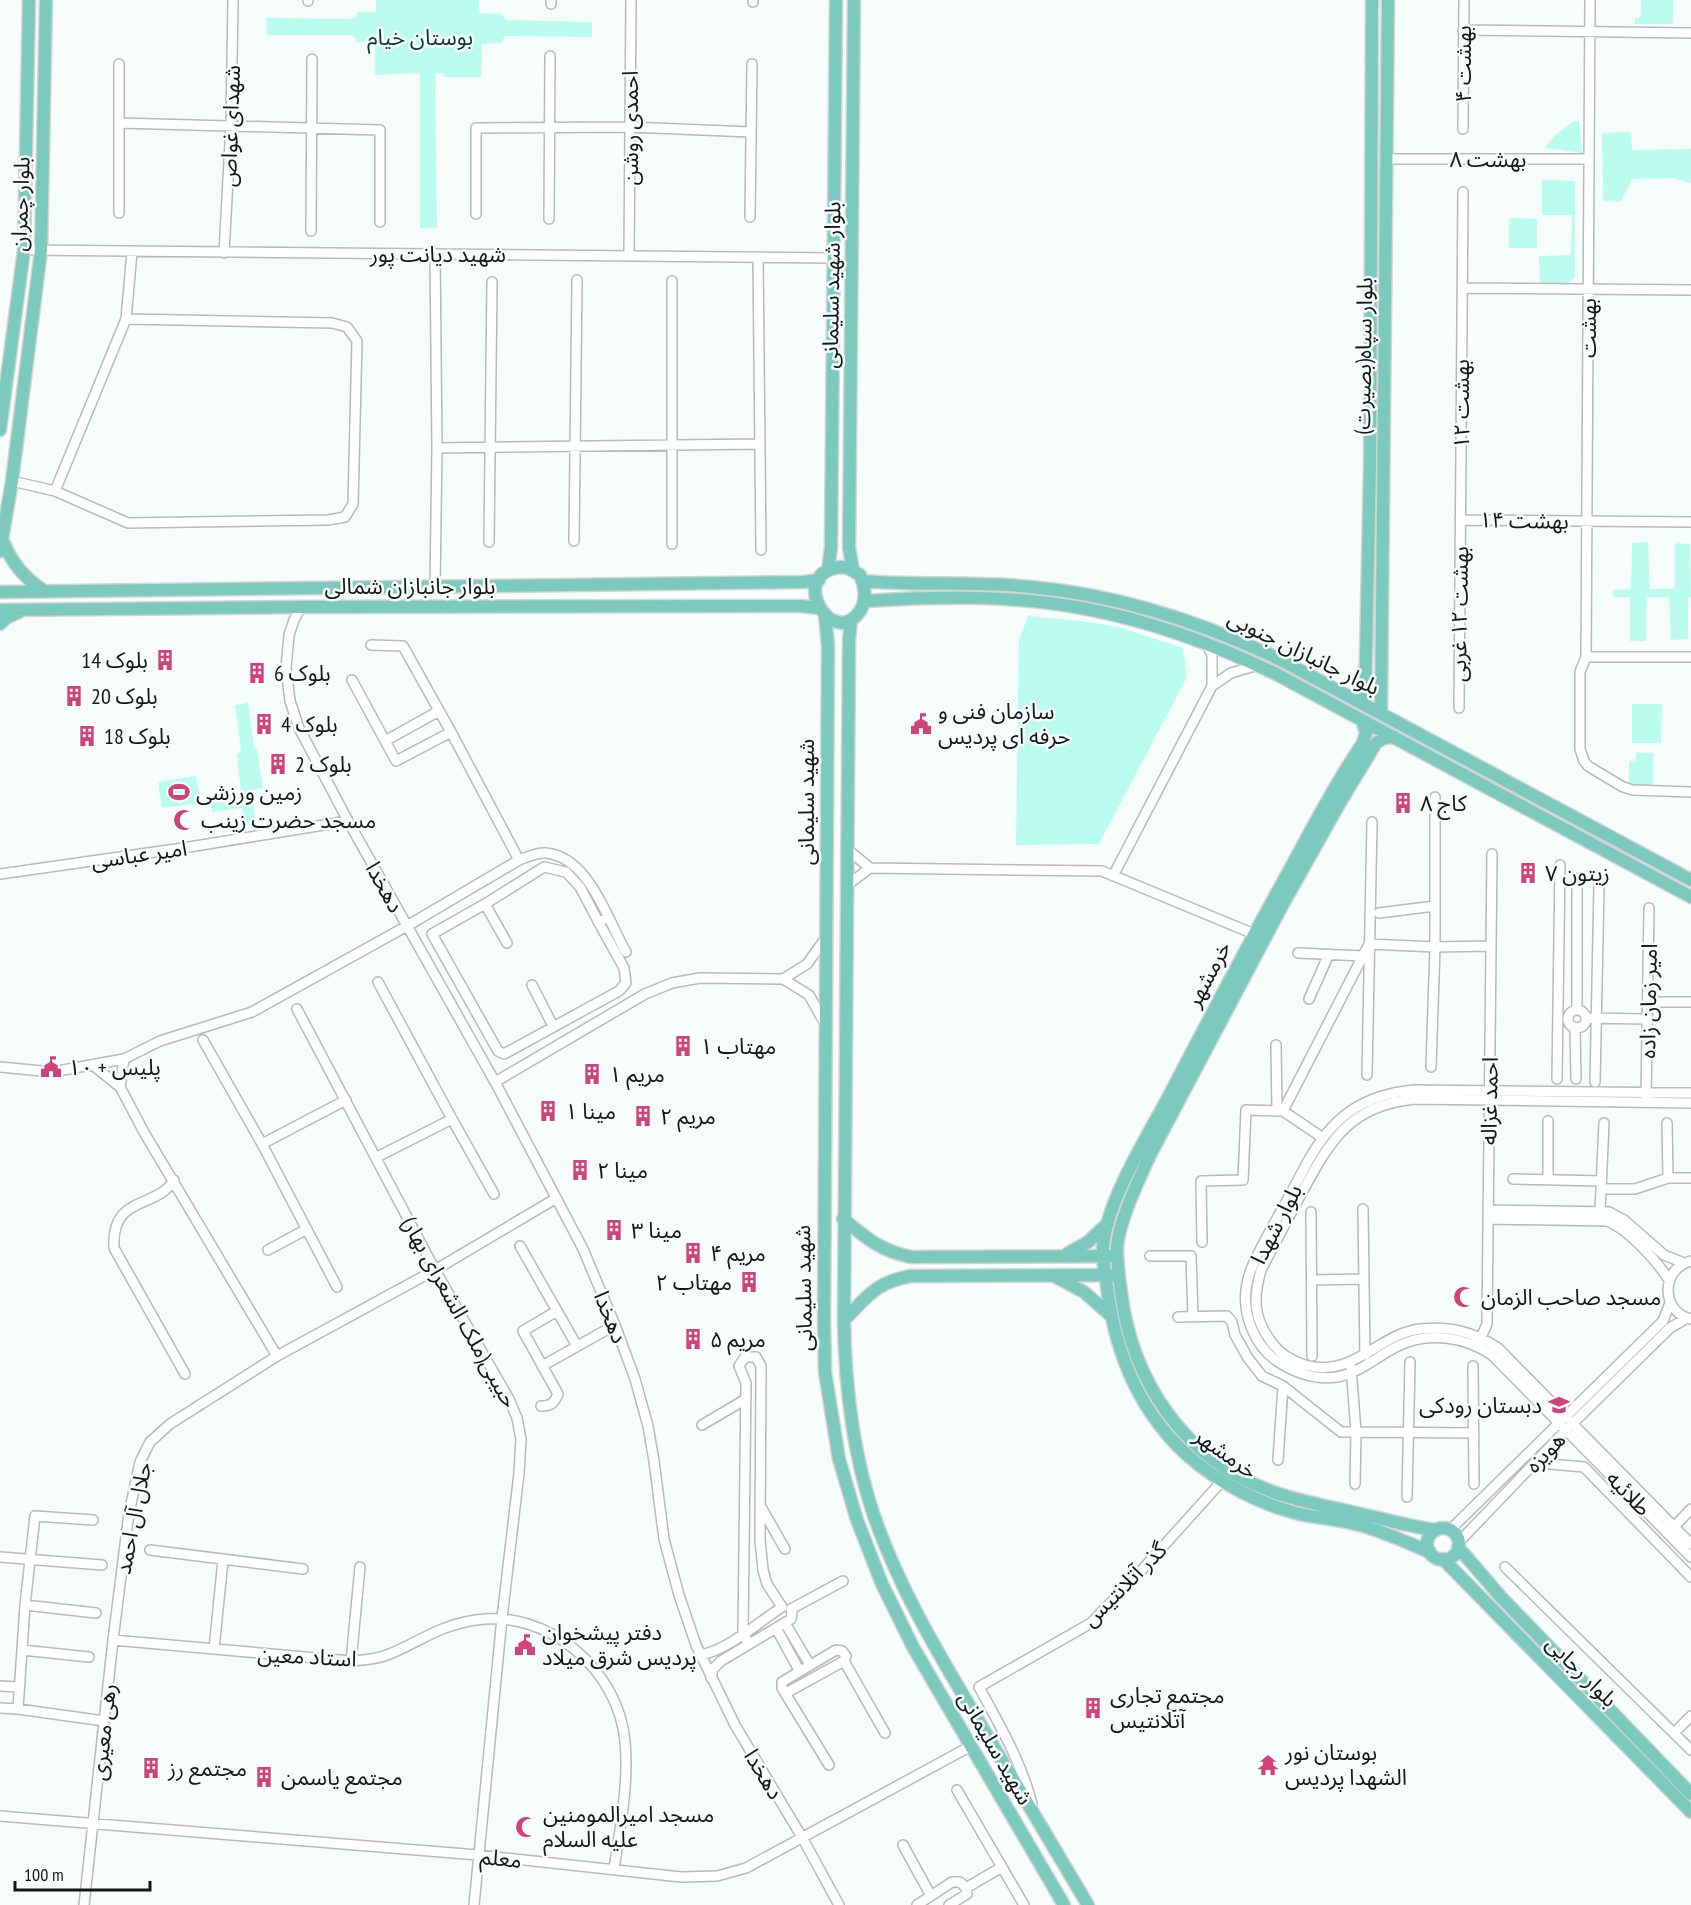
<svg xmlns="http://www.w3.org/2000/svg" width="1691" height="1905" viewBox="0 0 1691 1905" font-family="'PT Sans Narrow','Noto Sans Arabic',sans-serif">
<rect width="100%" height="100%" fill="#f6fdfb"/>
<!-- green -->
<path fill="#bafdef" d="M376,0H479V13L501,14L506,20L592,22V37L505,36L501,43L482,44L481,77H444L443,73H435L437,228H420V73L375,75V42H356V39L352,35H267L266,18L353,19L357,15L356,12H376Z
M1641,0H1673V24H1635V18H1641Z
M1574,121H1579L1582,153L1545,148L1553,137Z
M1631,132L1632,150L1691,149V183L1673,178L1632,179L1621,201H1603L1602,133Z
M1542,180L1575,181V277L1567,284L1540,285L1539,256L1571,255L1572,215H1542Z
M1509,218L1537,219V248H1509Z
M1648,542L1650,589H1675V543L1690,544L1691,597H1688V639L1671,640L1669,597H1647L1646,641H1630V597H1613V590L1631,589L1632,543Z
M1028,616L1090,622L1122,628L1183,648L1187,677L1099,844L1016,845L1019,640Z
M248,703L254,747L257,750L263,788L251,790L256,823L245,825L242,808L212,812L211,801L238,797L241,794L237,755L241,750L235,705Z
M1632,704H1662L1661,743H1632Z
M1636,753H1653V785H1629V761H1636Z
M196,776L201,803L162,808L158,782Z"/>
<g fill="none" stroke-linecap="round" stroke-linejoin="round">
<defs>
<path id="minor" d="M753,0V2
M1590,0L1586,657L1580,672V749L1584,761L1588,766L1623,787L1633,790L1691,792
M308,1V0
M551,4V0
M1463,30L1691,33
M119,123L380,130V222
M1463,129L1464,0
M1387,159H1589
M119,213V64
M476,214V128L630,127L751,132
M750,217L752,64
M549,219L550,56
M311,231L312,59
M24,250L834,258
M224,253L231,124L233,0
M629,256L631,0
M758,257L761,550
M672,281V544
M1462,288L1691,290
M437,448L760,444
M12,481L55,491L128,523L328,520L345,517L353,504L357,341L347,327L332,323L126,319
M55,491L126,319L132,252
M1460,520L1691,522
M574,541L577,280
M489,542L492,282
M435,586L437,448L435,254
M301,607L294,620L289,635L286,668L290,701L299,728L348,821L495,1082L583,1249L615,1325L635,1379L648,1426L654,1461L664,1539L679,1595L696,1645L735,1725L803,1839L839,1905
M1206,643L1212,655V686
M371,645L403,646L451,732L519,860
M1586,657H1691
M352,680L396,761L451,732
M1459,708L1463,192
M385,741L439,711
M870,868L1102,871L1254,934
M0,874L183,848L348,821
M1113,876L1212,686L1231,673L1258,665
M846,886L870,868L847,849
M485,904L544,867L566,872L580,887L599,923L603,920
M1379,913L1435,906
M507,943L485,904L432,934L498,1051L504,1054L619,991L626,983L624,968L599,923
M1298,953L1363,956
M783,979L807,964L827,936
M378,982L452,1119
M532,985L553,1026
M1309,999L1329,954
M1648,1002H1691
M297,1009L435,1270L509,1399L517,1418L521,1439L519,1473L502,1618L474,1905
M1577,1010V882
M1568 1019a9 9 0 1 1 18 0a9 9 0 1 1-18 0Z
M1586,1018L1647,1019
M1575,1027L1576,1079
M203,1040L262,1144
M1276,1045L1277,1110
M94,1066L120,1087L145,1134L277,1356
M0,1067L52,1072L124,1059L160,1041L252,1012L407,926L519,860C527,857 537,852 546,853C589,857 607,919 626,952
M1431,1067L1435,947V797
M1367,1075L1372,822
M1557,1079L1560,865
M495,1082L645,994L672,983L700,978L783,979L809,995L824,1022
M1595,1082L1599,886
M120,1087L124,1059
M1691,1093L1414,1090C1362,1095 1332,1117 1307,1163C1295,1186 1283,1208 1270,1231C1261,1249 1248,1269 1246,1290C1243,1316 1255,1346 1277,1361C1295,1373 1315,1380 1337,1377C1360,1373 1377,1356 1398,1346C1428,1331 1465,1337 1492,1355L1691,1557
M1646,1098L1649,908
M1691,1103L1414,1099C1348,1106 1330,1141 1300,1196C1287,1220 1274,1245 1261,1270C1253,1298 1253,1318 1272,1343C1280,1354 1292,1361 1305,1365C1353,1379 1378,1334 1420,1329C1450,1326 1474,1332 1498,1348L1691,1544
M1283,1111L1369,944L1435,947L1491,946
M1667,1123L1668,1178
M377,1157L452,1119L494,1194
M1513,1179L1601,1181
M174,1180C156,1210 111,1194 114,1248L185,1374
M1548,1180V1121
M1601,1189H1635L1668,1178H1691
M1363,1209L1365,1355
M1488,1210L1609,1212L1624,1220L1664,1255L1684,1263
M1600,1211L1604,1123
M1311,1212L1312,1356
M1488,1219L1607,1221C1628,1229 1657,1261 1669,1280
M1202,1242L1201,1181L1243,1180L1246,1110L1283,1111L1323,1138
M520,1246L577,1346
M268,1250L307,1229
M1150,1256H1191L1193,1316
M1312,1280L1364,1279
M337,1287L262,1144L346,1100
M1178,1317L1227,1316L1232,1322L1235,1335L1248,1358L1262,1376L1283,1386L1341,1432H1356L1355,1484
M1691,1319C1660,1312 1661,1268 1691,1261
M1479,1342L1487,1324L1492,854
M542,1366L615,1325
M1473,1366L1474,1484
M1351,1367L1356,1432L1474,1433
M541,1406C550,1406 554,1404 558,1394L523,1331L557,1311
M702,1425L746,1399
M1278,1460L1283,1386
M1550,1464L1584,1467L1691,1577
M1407,1497L1410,1362
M761,1507L785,1549
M93,1520L35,1516L25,1605L18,1709L104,1721
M1672,1529L1691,1509
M1450,1530L1663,1321L1670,1303
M1459,1542L1566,1430L1670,1328L1687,1318
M150,1550L303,1569
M0,1557L102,1565
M1505,1567L1691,1750
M25,1605L96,1613
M785,1623L810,1665
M776,1628L799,1670
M113,1640L351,1661C365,1660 379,1659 392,1653C422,1640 441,1625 476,1620C548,1609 619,1670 625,1742C629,1784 620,1828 614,1869
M214,1649L223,1560
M22,1650L89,1657
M700,1655C727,1651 759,1622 782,1607L767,1584L763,1570L760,1540L761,1366L756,1357H745L739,1366L746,1383L743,1633L749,1644
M351,1661L360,1567
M711,1678L713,1669L721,1661L791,1619L792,1612L791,1609L843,1581
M0,1686L18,1687
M786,1693L844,1661
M0,1708L18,1709
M1674,1733L1691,1716
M829,1765L782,1688V1682L836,1650L842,1651L846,1656L844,1661L885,1733
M957,1790L1024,1905
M1032,1804C1022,1763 999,1724 979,1687L1091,1623L1132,1581L1222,1481
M0,1816L478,1855L681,1877L717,1876L746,1868L971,1746
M903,1845L931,1896
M966,1888L1002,1867
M84,1905L113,1640L129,1513L140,1462L150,1442L170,1424L277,1356L435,1270L555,1199
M917,1905L952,1882H960L966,1888L967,1894L949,1905"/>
<path id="major" d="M0,430L24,250L29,0
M2,539C12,563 23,577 44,591
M0,551L12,481L41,250L46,0
M841,567L848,568L860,575C865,586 867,601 860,611C832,652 786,572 841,567Z
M828,570L831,548L836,0
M853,570L849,548L854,0
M862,581C918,586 975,581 1031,587C1119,595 1202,622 1281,660L1691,880
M0,592L804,582L819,580
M864,601C938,596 1015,595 1087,609C1154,622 1216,645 1276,674L1691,897
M0,610L301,607L801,606L819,608
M825,615L828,645L824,1321L825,1372L839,1459L857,1520L882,1584L913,1647L1064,1905
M851,620L849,640L844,1320C845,1386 853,1454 874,1516C898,1585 935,1648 972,1710C1011,1775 1050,1840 1088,1905
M0,624L6,618L19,612
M1365,705L1370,464L1372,0
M1381,713L1388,0
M1362,720L1366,733L1363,743C1333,787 1309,835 1283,882C1244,952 1207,1023 1170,1094C1148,1136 1108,1198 1103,1245C1102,1259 1105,1273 1107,1287C1116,1362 1147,1429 1210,1473C1235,1490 1263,1504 1292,1512C1312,1518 1334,1518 1355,1524C1381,1530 1405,1542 1430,1552
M1394,737L1384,738L1376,743L1338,806L1283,904L1149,1157C1138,1182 1119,1221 1117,1247C1117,1262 1119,1278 1121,1292C1132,1381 1183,1457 1268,1490C1299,1502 1333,1507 1365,1515C1389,1520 1411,1527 1436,1530
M843,1219C866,1238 881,1251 911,1257L1111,1256
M1067,1254L1088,1242L1108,1223
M1054,1276L1084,1292L1110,1315
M844,1320C868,1296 876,1282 911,1276L1112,1275
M1427 1544a16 16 0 1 1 32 0a16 16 0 1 1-32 0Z
M1458,1547L1500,1596L1691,1794
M1443,1559L1691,1812"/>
</defs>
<!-- minor casing -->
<use href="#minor" stroke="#b4bbb9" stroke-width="12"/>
<!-- major casing -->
<use href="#major" stroke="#d5d5d5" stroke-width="15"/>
<!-- minor -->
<use href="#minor" stroke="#fff" stroke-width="9"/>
<!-- major -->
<use href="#major" stroke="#7ccabe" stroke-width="12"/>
</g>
<!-- icons -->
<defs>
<symbol id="building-bare" viewBox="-9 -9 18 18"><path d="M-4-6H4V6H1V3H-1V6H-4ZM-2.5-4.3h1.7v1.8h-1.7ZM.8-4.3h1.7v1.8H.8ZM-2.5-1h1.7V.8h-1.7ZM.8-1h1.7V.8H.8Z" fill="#ce4379" stroke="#f6fdfb" stroke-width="2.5" paint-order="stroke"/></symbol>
<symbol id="civic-bare" viewBox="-9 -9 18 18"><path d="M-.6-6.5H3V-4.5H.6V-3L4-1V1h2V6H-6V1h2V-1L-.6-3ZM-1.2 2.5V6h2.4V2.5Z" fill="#ce4379" stroke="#f6fdfb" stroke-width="2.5" paint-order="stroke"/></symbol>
<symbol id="stadium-bare" viewBox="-9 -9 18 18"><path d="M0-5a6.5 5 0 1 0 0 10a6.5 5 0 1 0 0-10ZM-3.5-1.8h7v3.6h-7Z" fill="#ce4379" stroke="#f6fdfb" stroke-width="2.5" paint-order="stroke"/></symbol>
<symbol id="mosque-bare" viewBox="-9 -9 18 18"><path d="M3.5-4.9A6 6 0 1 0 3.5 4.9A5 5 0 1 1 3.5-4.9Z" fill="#ce4379" stroke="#f6fdfb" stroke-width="2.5" paint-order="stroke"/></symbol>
<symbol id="school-bare" viewBox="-9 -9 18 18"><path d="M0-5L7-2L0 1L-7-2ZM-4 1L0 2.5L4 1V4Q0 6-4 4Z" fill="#ce4379" stroke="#f6fdfb" stroke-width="2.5" paint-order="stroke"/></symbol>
<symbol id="temple-bare" viewBox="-9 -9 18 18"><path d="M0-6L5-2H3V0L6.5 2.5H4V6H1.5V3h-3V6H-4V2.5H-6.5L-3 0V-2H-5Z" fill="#ce4379" stroke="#f6fdfb" stroke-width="2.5" paint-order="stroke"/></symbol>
</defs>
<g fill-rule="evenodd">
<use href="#building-bare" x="150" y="645" width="30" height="30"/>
<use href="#building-bare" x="242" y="658" width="30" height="30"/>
<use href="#building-bare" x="59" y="681" width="30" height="30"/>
<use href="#building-bare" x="249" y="709" width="30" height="30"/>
<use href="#civic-bare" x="906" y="709" width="30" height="30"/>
<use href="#building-bare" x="72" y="721" width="30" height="30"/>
<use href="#building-bare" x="263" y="749" width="30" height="30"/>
<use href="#stadium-bare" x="164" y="777" width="30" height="30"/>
<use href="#building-bare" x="1388" y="788" width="30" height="30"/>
<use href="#mosque-bare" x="169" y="805" width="30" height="30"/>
<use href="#building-bare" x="1513" y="858" width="30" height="30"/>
<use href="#building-bare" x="668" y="1031" width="30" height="30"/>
<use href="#civic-bare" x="36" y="1052" width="30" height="30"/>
<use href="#building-bare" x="577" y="1059" width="30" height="30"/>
<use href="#building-bare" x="533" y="1096" width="30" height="30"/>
<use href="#building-bare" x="628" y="1101" width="30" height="30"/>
<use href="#building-bare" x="565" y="1155" width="30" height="30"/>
<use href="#building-bare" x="599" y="1215" width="30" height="30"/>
<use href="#building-bare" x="678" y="1238" width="30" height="30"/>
<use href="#building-bare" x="734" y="1267" width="30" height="30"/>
<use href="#mosque-bare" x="1449" y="1282" width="30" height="30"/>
<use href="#building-bare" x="678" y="1324" width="30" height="30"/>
<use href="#school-bare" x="1544" y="1390" width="30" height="30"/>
<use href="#civic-bare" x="510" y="1630" width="30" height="30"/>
<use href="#building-bare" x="1078" y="1693" width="30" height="30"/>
<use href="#temple-bare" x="1253" y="1750" width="30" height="30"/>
<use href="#building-bare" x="136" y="1753" width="30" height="30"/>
<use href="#building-bare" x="249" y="1762" width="30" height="30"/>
<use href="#mosque-bare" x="511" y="1812" width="30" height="30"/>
</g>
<g text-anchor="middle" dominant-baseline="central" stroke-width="5" stroke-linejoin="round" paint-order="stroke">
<!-- park labels -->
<g font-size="22" fill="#073932" stroke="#f6fdfb">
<text x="420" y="37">بوستان خیام</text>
</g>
<!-- street labels -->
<g font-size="22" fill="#151717" stroke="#f6fdfb">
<text transform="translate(1463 64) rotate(-90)">بهشت ۴</text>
<text transform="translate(230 126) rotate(-88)">شهدای غواص</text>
<text transform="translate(630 128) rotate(-90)">احمدی روشن</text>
<text x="1488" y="159">بهشت ۸</text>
<text transform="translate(20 204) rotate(-88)">بلوار چمران</text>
<text x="438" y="254">شهید دیانت پور</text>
<text transform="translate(831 285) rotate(-89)">بلوار شهید سلیمانی</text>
<text transform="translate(1588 328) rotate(-90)">بهشت</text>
<text transform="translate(1363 356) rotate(-89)">بلوار سپاه(بصیرت)</text>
<text transform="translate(1461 404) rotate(-90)">بهشت ۱۲</text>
<text transform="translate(1524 520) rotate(1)">بهشت ۱۴</text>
<text x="410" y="586">بلوار جانبازان شمالی</text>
<text transform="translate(1459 614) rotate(-89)">بهشت ۱۲ غربی</text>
<text transform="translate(1304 652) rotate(26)">بلوار جانبازان جنوبی</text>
<text transform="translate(806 802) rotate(-90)">شهید سلیمانی</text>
<text transform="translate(139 854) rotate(-8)">امیر عباسی</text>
<text transform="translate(385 887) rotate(61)">دهخدا</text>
<text transform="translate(1208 974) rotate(-62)">خرمشهر</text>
<text transform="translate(1648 1001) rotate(-89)">امیر زمان زاده</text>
<text transform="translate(1489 1101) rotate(-89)">احمد غزاله</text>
<text transform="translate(1276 1224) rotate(-63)">بلوار شهدا</text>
<text transform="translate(803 1288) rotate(-91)">شهید سلیمانی</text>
<text transform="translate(460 1312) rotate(61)">حبیبی(ملک الشعرای بهار)</text>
<text transform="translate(611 1317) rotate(68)">دهخدا</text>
<text transform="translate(1545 1452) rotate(-46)">هویزه</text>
<text transform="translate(1226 1453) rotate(35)">خرمشهر</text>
<text transform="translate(1629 1493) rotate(46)">طلائیه</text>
<text transform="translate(133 1518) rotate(-79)">جلال آل احمد</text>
<text transform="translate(1124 1584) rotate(-45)">گذر آتلانتیس</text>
<text transform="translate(307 1656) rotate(3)">استاد معین</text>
<text transform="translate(1582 1671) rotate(45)">بلوار رجایی</text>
<text transform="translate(103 1732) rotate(-84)">رهی معیری</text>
<text transform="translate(996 1748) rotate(60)">شهید سلیمانی</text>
<text transform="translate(764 1774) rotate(59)">دهخدا</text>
<text transform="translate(501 1858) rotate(6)">معلم</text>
</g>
<!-- poi labels -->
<g font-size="22" fill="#151717" stroke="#f6fdfb" text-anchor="start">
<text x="148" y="660" text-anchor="end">بلوک 14</text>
<text x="274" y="673">بلوک 6</text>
<text x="91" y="696">بلوک 20</text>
<text x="938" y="711">سازمان فنی و<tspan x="938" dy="25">حرفه ای پردیس</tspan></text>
<text x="281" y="724">بلوک 4</text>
<text x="104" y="736">بلوک 18</text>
<text x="295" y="764">بلوک 2</text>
<text x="196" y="792">زمین ورزشی</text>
<text x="1420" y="803">کاج ۸</text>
<text x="201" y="820">مسجد حضرت زینب</text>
<text x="1545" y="873">زیتون ۷</text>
<text x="700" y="1046">مهتاب ۱</text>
<text x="68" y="1067">پلیس + ۱۰</text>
<text x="609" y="1074">مریم ۱</text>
<text x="565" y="1111">مینا ۱</text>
<text x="660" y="1116">مریم ۲</text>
<text x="597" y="1170">مینا ۲</text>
<text x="631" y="1230">مینا ۳</text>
<text x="710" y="1253">مریم ۴</text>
<text x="732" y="1282" text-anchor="end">مهتاب ۲</text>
<text x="1481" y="1297">مسجد صاحب الزمان</text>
<text x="710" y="1339">مریم ۵</text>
<text x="1542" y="1405" text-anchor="end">دبستان رودکی</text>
<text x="542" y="1632">دفتر پیشخوان<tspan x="542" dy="25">پردیس شرق میلاد</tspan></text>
<text x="1110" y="1695">مجتمع تجاری<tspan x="1110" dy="25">آتلانتیس</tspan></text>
<text x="1285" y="1752">بوستان نور<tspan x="1285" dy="25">الشهدا پردیس</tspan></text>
<text x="168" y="1768">مجتمع رز</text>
<text x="281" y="1777">مجتمع یاسمن</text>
<text x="543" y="1814">مسجد امیرالمومنین<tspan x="543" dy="25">علیه السلام</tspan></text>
</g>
</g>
<!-- scale -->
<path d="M15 1881v9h135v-9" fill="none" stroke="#151717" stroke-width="3"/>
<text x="24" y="1881" font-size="18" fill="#151717" stroke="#f6fdfb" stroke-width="4.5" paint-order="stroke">100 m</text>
</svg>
